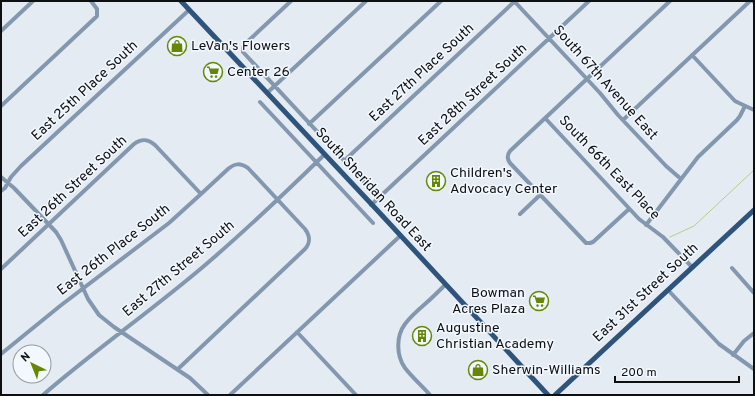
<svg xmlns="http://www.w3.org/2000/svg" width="755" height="396" viewBox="0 0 755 396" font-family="Overpass,sans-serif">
<rect width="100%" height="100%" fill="#e4ebf2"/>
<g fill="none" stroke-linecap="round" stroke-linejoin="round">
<!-- stream -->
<path stroke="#b5ce8b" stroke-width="1" d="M670,237L694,226L754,170"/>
<!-- minor -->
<path stroke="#8398af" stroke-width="4" d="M291,1L245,44L243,48V52L379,198
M514,1L600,93L618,115L666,166L681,179
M753,1L754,2
M1,31L33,1
M692,55L735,101L739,103L754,110
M267,93L366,1
M260,102L373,223
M1,106L95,18L97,16V9L91,1
M545,118L639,219L663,237L692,267
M623,120L750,1
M309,124L441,1
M344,161L515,1
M1,177L14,188L56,232L61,240L88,299L99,315L114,327L190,378L208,395
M1,191L5,188L11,177L21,166L189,10
M371,205L589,1
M629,209L593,242L590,243H586L510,163C507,159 507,155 510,151L670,1
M520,214L540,195
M646,225L698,157L737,120L740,116L745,106
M732,268L754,293
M1,269L134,144C142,138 148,139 155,145L201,194
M668,290L719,344L754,369
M297,332L356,395
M1,354L60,306L169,223L201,194L228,169C235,163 240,163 248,168L305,229C310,236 311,242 305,249L178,369
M733,355L744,341L754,333
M43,395C95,350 151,311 204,266C245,231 285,193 324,155
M230,395L400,236
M430,395C422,386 412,377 405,368C396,355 396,336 405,324C411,316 418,310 425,304C432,298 439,291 445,285"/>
<!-- major -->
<path stroke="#2e547c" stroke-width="5" d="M181,1L377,210L548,395
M555,395L754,210"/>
</g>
<!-- icons -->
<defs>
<symbol id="shop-ring" viewBox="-11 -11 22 22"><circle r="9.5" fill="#f2f8fe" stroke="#678704" stroke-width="1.5"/><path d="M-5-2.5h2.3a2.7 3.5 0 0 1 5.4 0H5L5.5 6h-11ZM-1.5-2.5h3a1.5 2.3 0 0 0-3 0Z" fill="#678704"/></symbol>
<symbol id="supermarket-ring" viewBox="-11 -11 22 22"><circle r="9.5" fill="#f2f8fe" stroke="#678704" stroke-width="1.5"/><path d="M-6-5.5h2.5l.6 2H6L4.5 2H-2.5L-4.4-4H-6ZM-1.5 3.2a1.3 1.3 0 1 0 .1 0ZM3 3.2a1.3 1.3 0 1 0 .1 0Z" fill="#678704"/></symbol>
<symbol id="building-ring" viewBox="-11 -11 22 22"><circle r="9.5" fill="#f2f8fe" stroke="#678704" stroke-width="1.5"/><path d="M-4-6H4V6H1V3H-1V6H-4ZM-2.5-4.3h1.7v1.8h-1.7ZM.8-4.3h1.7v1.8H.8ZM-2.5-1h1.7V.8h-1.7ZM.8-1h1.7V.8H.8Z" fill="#678704"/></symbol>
</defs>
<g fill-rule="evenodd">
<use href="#shop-ring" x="166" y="35" width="22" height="22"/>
<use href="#supermarket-ring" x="202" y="61" width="22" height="22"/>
<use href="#building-ring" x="425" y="170" width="22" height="22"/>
<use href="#supermarket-ring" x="528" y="290" width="22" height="22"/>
<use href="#building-ring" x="411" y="325" width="22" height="22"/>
<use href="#shop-ring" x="467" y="359" width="22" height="22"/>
</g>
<g text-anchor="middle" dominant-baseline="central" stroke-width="3" stroke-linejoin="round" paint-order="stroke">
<!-- poi labels -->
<g font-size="14" fill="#0d0f11" stroke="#f2f8fe" text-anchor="start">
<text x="191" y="46">LeVan's Flowers</text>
<text x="227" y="72">Center 26</text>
<text x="450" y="173">Children's<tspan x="450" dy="16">Advocacy Center</tspan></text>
<text x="525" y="293" text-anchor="end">Bowman<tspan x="525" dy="16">Acres Plaza</tspan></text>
<text x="436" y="328">Augustine<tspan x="436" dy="16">Christian Academy</tspan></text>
<text x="492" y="370">Sherwin-Williams</text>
</g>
<!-- street labels -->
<g font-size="14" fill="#0d0f11" stroke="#f2f8fe">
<text transform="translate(422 73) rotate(-43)">East 27th Place South</text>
<text transform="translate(605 83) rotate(48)">South 67th Avenue East</text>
<text transform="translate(85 91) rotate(-43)">East 25th Place South</text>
<text transform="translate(473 95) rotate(-43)">East 28th Street South</text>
<text transform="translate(609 168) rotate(46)">South 66th East Place</text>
<text transform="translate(73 187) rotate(-43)">East 26th Street South</text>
<text transform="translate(373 190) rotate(47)">South Sheridan Road East</text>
<text transform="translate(114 250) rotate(-38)">East 26th Place South</text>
<text transform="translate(179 269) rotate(-40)">East 27th Street South</text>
<text transform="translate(646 293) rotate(-43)">East 31st Street South</text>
</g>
</g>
<!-- border -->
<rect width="755" height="396" fill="none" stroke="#0d0f11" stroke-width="4"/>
<!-- north arrow -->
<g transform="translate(32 364) rotate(317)"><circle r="19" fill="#f2f8fe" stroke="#969b9f"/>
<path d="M0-3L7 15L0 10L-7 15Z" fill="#678704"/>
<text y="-6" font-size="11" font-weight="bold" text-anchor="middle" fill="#0d0f11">N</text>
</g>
<!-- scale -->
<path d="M615 376v6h124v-6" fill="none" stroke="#0d0f11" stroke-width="2"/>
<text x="621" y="376" font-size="12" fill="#0d0f11" stroke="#f2f8fe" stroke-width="3" paint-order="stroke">200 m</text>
</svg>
